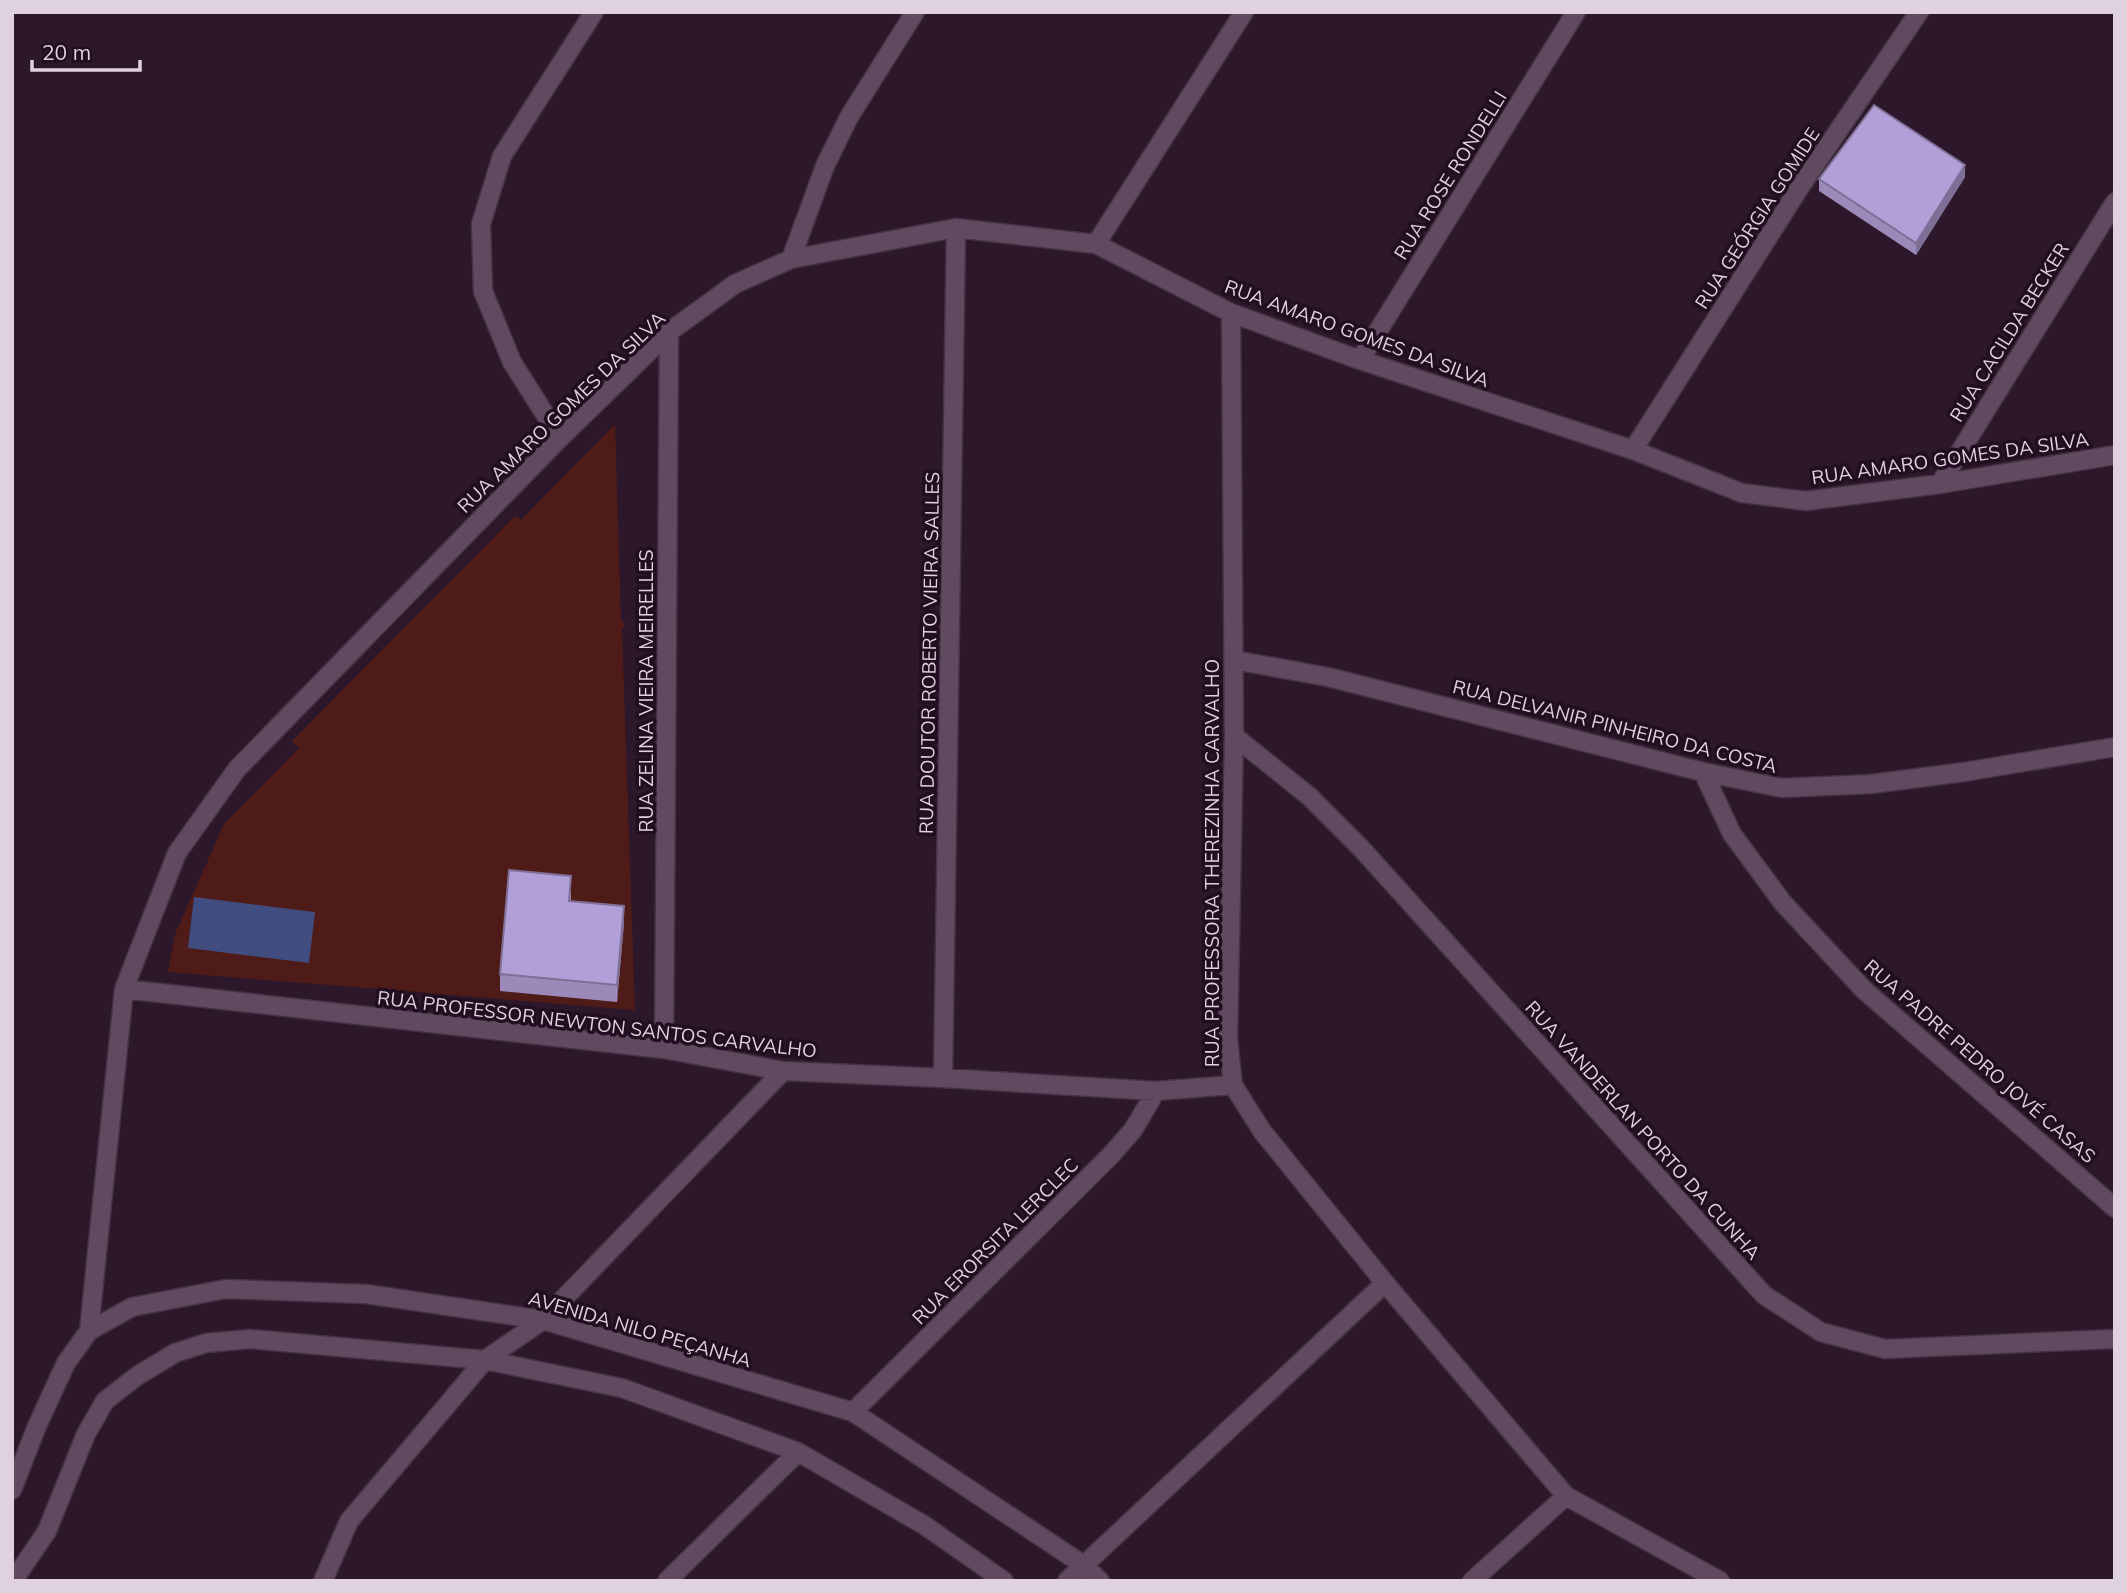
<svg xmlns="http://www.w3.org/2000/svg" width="2127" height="1593" viewBox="0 0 2127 1593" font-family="Mulish,sans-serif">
<rect width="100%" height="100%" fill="#2c182a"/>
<!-- green -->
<path fill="#4e1b19" d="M615,424L621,620L626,625L622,629L635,1010L168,972L175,934L224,824L299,748L292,741L515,516L521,520Z"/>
<!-- water -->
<path fill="#414d7e" d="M194,897L315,912L309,963L188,948Z"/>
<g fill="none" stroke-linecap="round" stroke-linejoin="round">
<defs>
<path id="minor" d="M1096,244L1244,12
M791,259L825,166L849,117L915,12
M1231,313L1234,736L1228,1038L1233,1085L1262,1131L1385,1283L1566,1496L1720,1581
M1360,360L1576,12
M560,438L512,362L483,291L481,224L502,156L594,12
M1633,450L1800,187L1919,12
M1940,484L2115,202
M1234,660L1328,677L1703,772L1782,788L1871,784L1964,772L2115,747
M1234,736L1310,797L1360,847L1764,1295L1821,1332L1885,1349L2115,1339
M1703,772L1732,834L1783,903L1864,990L2115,1208
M124,989L664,1049L783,1071L943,1078L1156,1091L1233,1085
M664,1049L669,332
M943,1078L956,228
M89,1331L124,989L177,853L237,769L560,438L669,332L735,284L791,259L956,228L1096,244L1231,313L1360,360L1633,450L1742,493L1806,501L1940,484L2115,455
M853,1412L1111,1155L1133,1130L1156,1091
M12,1490L37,1426L66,1363L89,1331L132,1307L226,1289L366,1294L543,1320L853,1412L1082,1564L1100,1581
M13,1581L47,1531L86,1434L105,1401L137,1376L175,1353L206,1343L250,1339L485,1360L622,1388L798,1452L924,1525L1004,1581
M323,1581L349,1521L485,1360L543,1320L783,1071
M667,1581L798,1452
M1067,1581L1385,1283
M1472,1581L1566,1496"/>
</defs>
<!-- minor casing -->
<use href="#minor" stroke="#443443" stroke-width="21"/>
<!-- minor -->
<use href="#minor" stroke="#614a5f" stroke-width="18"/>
</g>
<!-- wall -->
<path fill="#9a89b9" d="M1965,177L1916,255L1819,191V179Z
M571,892V901L624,923L617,1002L500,991V974Z"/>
<!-- shaded-wall -->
<path fill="#7d6f96" d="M1965,165V177L1916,255V243Z
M624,906V923L617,1002V985Z"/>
<!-- building -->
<path fill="#b39fd7" stroke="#7d6f96" stroke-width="2" d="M1874,105L1965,165L1916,243L1819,179Z
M509,870L571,876L569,901L624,906L617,985L500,974Z"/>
<g text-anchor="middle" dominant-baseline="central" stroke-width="7" stroke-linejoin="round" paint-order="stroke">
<!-- street labels -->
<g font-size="19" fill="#dfd1dd" stroke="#220e21">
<text transform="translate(1450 175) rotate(-58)">RUA ROSE RONDELLI</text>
<text transform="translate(1757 218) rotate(-57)">RUA GEÓRGIA GOMIDE</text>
<text transform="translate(2009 332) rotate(-58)">RUA CACILDA BECKER</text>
<text transform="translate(1357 333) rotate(20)">RUA AMARO GOMES DA SILVA</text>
<text transform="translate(561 412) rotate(-44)">RUA AMARO GOMES DA SILVA</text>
<text transform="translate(1950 458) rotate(-8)">RUA AMARO GOMES DA SILVA</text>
<text transform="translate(929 653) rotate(-89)">RUA DOUTOR ROBERTO VIEIRA SALLES</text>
<text transform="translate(646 691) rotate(-90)">RUA ZELINA VIEIRA MEIRELLES</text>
<text transform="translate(1615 726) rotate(14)">RUA DELVANIR PINHEIRO DA COSTA</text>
<text transform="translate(1212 863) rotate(-90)">RUA PROFESSORA THEREZINHA CARVALHO</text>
<text transform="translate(597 1024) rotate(7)">RUA PROFESSOR NEWTON SANTOS CARVALHO</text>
<text transform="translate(1980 1061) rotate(41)">RUA PADRE PEDRO JOVÉ CASAS</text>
<text transform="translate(1643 1130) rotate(48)">RUA VANDERLAN PORTO DA CUNHA</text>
<text transform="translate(995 1241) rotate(-45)">RUA ERORSITA LERCLEC</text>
<text transform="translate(640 1329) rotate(16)">AVENIDA NILO PEÇANHA</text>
</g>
</g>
<!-- border -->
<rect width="2127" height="1593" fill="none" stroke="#dfd1dd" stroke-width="28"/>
<!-- scale -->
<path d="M32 60v10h108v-10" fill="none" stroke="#dfd1dd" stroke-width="3.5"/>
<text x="42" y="60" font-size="21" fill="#dfd1dd" stroke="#220e21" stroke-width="5" paint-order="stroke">20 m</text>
</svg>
